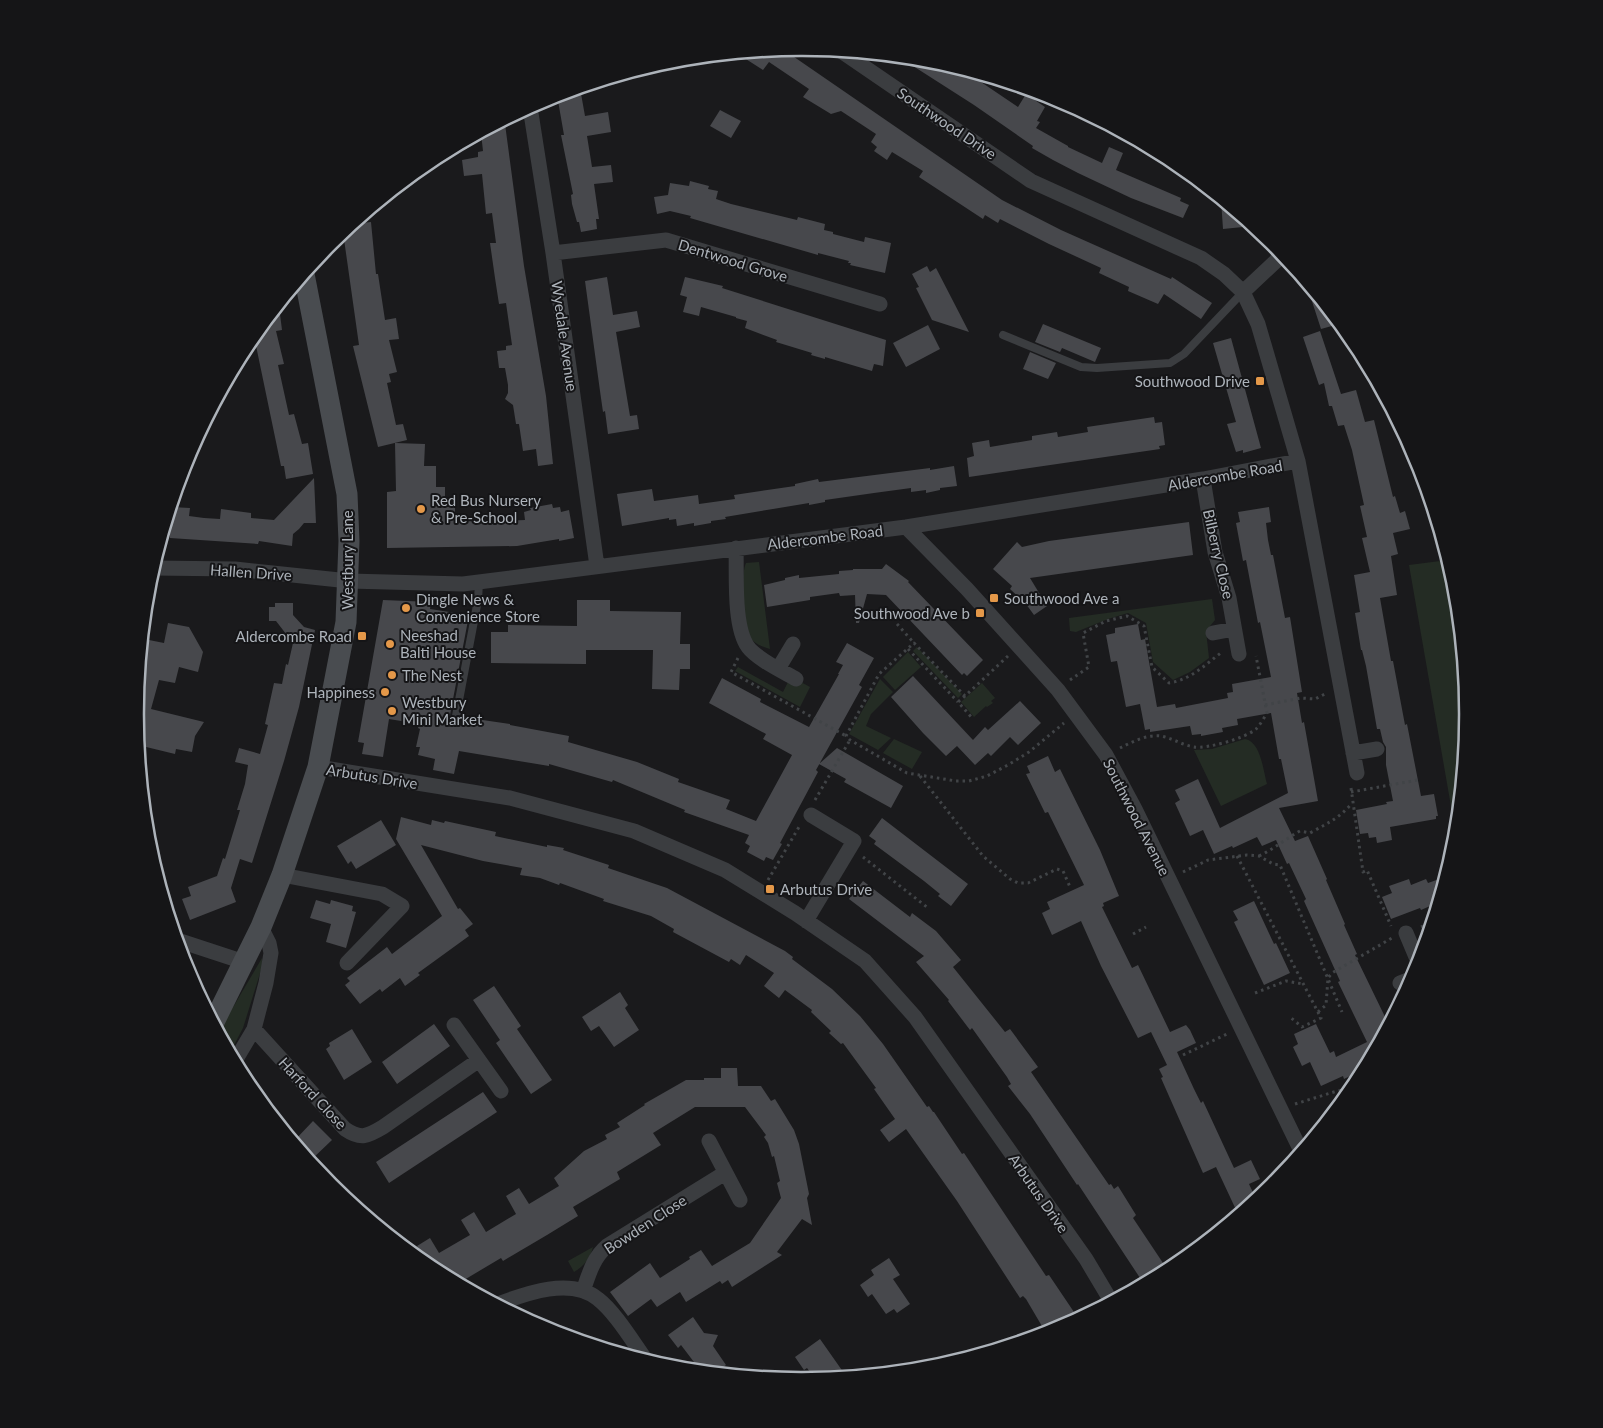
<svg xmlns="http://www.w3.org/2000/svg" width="1603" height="1428" viewBox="0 0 1603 1428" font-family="Lato,sans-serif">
<rect width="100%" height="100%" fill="#1a1a1c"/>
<!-- green -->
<path fill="#242c24" d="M1448,560L1455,584L1468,714L1457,823L1452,812L1409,565Z
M759,562L770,649C764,647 757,645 752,640C742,629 740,576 746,563Z
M1212,599L1215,620L1206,631L1209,658L1190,672L1173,680L1153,662L1146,623L1128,613L1108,619L1076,632L1070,631L1069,618Z
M917,647L962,694L958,698L913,651Z
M908,652L921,667L895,690L883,677Z
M738,667L783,692L789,680L799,681L810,687L800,707L735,671Z
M880,679L893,692L871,714L866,726L891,738L878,750L849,734Z
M982,683L995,698L991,701L993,703L987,707L986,706L974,717L961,702Z
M894,739L922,752L912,769L883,753Z
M1245,739C1261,742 1263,770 1267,784L1221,806L1194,750L1212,749Z
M262,958V967L243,1028L230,1053L219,1031Z
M593,1247C590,1259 584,1266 574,1272L568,1261Z"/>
<!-- building -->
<path fill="#47484c" d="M784,50L1002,200L1061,230L1171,279L1172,277L1212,303L1201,319L1164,294L1158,304L1128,291L1129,287L1099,273L1101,268L1049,244L1000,219L998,223L985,215L983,219L919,177L923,171L892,152L887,160L874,151L877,147L871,142L876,134L841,111L831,114L803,97L809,89L769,62L763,70L738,54Z
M899,57L932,60L984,76L981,82L1018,107L1026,94L1045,107L1037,121L1040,122L1036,128L1068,146V147L1102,163L1109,147L1123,153L1116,170L1181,198L1180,201L1189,205L1183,218L1131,198L1078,173L1053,160L1032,148L1033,146L974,105Z
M580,88L585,116L608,112L611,132L587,136L592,167L611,165L613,182L594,184L599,219H596L597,229L581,232L579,222H577L572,204L571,195L573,194L561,135H564L557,95Z
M720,110L741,121L731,138L710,126Z
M502,122V125L505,124L524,266L546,396L553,464L538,466L536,449L523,451L519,424H516L513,405L505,399L508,393V385L505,368H499L497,351L506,350V346L512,345L506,303L499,304L495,278L490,243H496L492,213L486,214L482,174L464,176L462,160L478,157V152L483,151L481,133Z
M690,181L709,186L708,189L718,191L716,199L731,204L797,220L798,217L825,224L824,230L833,232V234L864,242L865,237L891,243L885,273L850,265L851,263H848L849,261L818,253V255L690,218L691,216L670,211L657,214L654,197L668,195L670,183L689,186Z
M1221,200L1235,211L1253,226L1223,229Z
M371,222L376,274H378L385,320L396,318L399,339L389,340L397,372L389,374L391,382L387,383L396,425L403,424L407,440L378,447L353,346L359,345L343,232L353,224Z
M927,266L930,272L936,268L969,332L932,320L916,288L919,287L912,274Z
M607,277L613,315L637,311L640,327L616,332L630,416L637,415L639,429L608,434L605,411L603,412L600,391L585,281Z
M685,277L723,286L722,288L886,340L883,366L874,364L872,371L825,357V359L811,355L812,353L776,342L777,340L745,328L747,321L736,318V317L701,307L699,316L683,312L687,297L680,295Z
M1307,286H1308L1339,324L1321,329Z
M279,306L282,330L276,331L284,364L278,365L289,415L294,414L302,444L308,443L313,474L286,479L284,466H281L254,336Z
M1043,324L1101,348L1095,362L1062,348L1060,352L1035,342Z
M928,325L940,349L906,367L893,343Z
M1320,331L1341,394L1356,390L1365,422L1374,420L1393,497L1395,496L1400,513L1405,511L1410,529L1393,533L1398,554L1391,556L1397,595L1380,598L1391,661H1393L1405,725L1407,724L1421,796L1434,794L1438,816H1436V819L1390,827L1392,840L1377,843L1376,837L1369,838L1368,833L1360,834L1356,810L1387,804L1386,802L1393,801L1386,765V747L1383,742L1380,729H1377L1366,666L1362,650H1361L1355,613L1360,612L1354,575L1370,572L1362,538L1367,537L1360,506L1364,505L1352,450L1344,425L1338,426L1332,406H1329L1324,383L1319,385L1303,337Z
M1231,338L1261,448L1243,453V450L1236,452L1227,424L1236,422L1213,343Z
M1030,352L1056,363L1048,379L1023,369Z
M1154,417L1155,423L1162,422L1165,445L1159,446L1160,449L969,477L967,458L974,456L972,443L989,440L990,447L1032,440V436L1057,432L1058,437L1088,432L1087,427Z
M395,443L425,444L424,466H436V487H445V505H455V518L481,517V522L525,520L524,512L531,510L530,508L552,504L553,508L560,507L561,512L569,510L574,538L559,541V539L517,546L387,548V492L396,491Z
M954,466L957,486L940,488V490L926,493V490L911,492V488L874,493L825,500V502L809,505V503L725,517L726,519L711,521V523L694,526V523L677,526L676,519L669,520V518L622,526L617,494L652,489L654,501L698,495L699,504L735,499L734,495L795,486V484L818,479L819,482L930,468V470Z
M314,478L316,523H304L299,529L293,534L292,546L259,541L258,544L170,538V535H163L171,507L190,508L189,516L204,518L220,519L221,509L251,513V518L274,520Z
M1269,507L1271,522L1266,523L1268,540L1271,555H1273L1285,618L1290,617L1302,692L1297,693L1302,723L1304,722L1318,801L1279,808L1295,841L1308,836L1327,879L1326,880L1345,924L1344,925L1357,954L1355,955L1388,1023L1363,1070L1344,1079L1343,1076L1321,1086L1310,1062L1302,1066L1293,1047L1298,1044L1294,1034L1316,1024L1330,1053L1334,1051L1336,1057L1367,1042L1338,982L1340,981L1304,901L1306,899L1289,863L1287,864L1276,840L1262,846L1257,837L1233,848L1232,846L1214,854L1203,830L1190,836L1175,803L1180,800L1175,790L1198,779L1220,828L1288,793L1281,759H1279L1271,713L1237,719L1238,725L1222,728L1223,732L1201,736V734L1192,735L1190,726L1150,732V729L1145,730L1140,704L1126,707L1117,661L1111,662L1106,635L1115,633V628L1138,624L1141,640L1145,639L1157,707L1175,704L1176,708L1228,698L1227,693L1233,692L1232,684L1271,677L1260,622L1258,623L1246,560L1243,561L1236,523L1240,522L1238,512Z
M1189,522L1193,555L1030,578L1047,606L1034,615L1026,604L1010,589L1012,586L993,569L1017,542L1022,547L1049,541Z
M886,564L909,581L908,582L983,660L967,676L964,673L962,675L886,595L867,594L859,623H856L855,595L840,596L839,593L810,597V600L767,607L764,585L785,580V578L799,575V578L839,574V571L853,570V569H882Z
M383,600L431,602L430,609L469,615L450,715L453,721H458L462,717L510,724V725L569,736L568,742L637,762L679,779L678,782L730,800L726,809L756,821L792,755L763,739L766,734L709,703L722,678L761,699L760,702L809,727L839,674H838L843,665L836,662L847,643L874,658L859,685L862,687L816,770L818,772L780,843L782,844L773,860L766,857L764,861L747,852L750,846L745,843L749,835L684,812L685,810L613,780L612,782L549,764V766L459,751L454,774L433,770L435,759L418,755L420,747H416L420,729L418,728L419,724L389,719L383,757L362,754L364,743L358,742Z
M577,600H610V611L681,612L680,644H690V669H680L679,690L652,689L653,650H586V664L491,663V632H508V625L577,626Z
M275,603H293V615L304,627L315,630L299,707L284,761L252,863L240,859L231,888L236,902L190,920L182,899L191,896L188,887L217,876L223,858L225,859L240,810H237L245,784L248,765L235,762L239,748L260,754L268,725L265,724L274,683L282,684L286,664L288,665L293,643L276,621H269V607H275Z
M168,623L189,627L203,652L198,672L179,667L175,683L159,680L151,709L204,722L195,736L192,752L176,749L175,754L138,745L135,714L141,654L146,655L149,640L164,643Z
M913,676L973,740L985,727L988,730L1020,701L1041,723L1018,745L1010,737L991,756L988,753L975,765L957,746L946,756L923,733L891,697Z
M837,748L903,786L891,808L844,782L846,779L819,764Z
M1048,756L1055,772L1060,769L1100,850L1119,896L1103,903L1104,906L1102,907L1132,968L1138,965L1170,1032L1186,1025L1190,1030L1196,1043L1177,1052L1194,1089L1201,1103L1203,1101L1234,1168L1251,1160L1260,1179L1249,1184L1256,1199L1238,1214L1216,1167L1203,1173L1161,1078L1163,1077L1159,1069L1167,1065L1151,1032L1138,1038L1101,966L1081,921L1052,935L1042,913L1050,909L1047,902L1084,885L1048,812L1045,813L1026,774L1030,773L1027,766Z
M401,817L431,825L432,820L444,823L445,821L496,832L495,836L547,847V845L564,848L563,850L609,865L608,868L667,888L785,951L793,957L792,959L832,989L860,1016L883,1044L927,1107L929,1106L933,1112H934L962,1154L964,1153L1046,1276L1049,1275L1078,1318L1056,1330L1046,1333L1026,1299L1023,1296L1020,1298L957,1201L906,1129L889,1142L880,1130L895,1119L874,1089L876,1088L843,1043L841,1044L829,1033L831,1031L811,1012L812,1010L785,990L779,998L764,986L774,973L746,955L740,965L731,959L729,962L673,932L674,929L651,916L603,901L604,899L560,883L559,885L540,878L520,875L522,868L483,861L421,845L458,909L460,908L473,924L465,930L469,936L418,973L420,975L405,986L400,978L382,992L380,989L360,1004L345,985L350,981L347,978L387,947L392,954L442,916L396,839Z
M882,818L968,884L951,906L938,896L940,894L924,881L874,844L876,841L869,836Z
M381,820L396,845L356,869L351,861L348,864L337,846Z
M1445,877L1437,903L1421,910L1420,908L1391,919L1382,897L1392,893L1389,886L1409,879L1411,885L1426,879L1428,883Z
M863,881L910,917L912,913L936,931L961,960L953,967L1005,1032L1010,1029L1038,1067L1031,1072L1109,1185L1111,1184L1114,1189L1118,1186L1136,1215L1133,1218L1165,1266L1142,1281L1078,1184L1077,1185L1030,1114L1008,1086L1011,1084L1007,1077L972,1028L970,1030L948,1001L949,1000L916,962L924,956L849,899Z
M316,900L330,904L331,900L353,906L352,911L356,912L346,948L326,942L331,924L310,918Z
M1254,901L1274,944L1276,943L1290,973L1264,985L1234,922L1238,920L1233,911Z
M494,986L521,1026L517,1029L552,1080L531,1094L496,1043L500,1040L473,1000Z
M620,992L628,1005L625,1008L639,1030L614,1047L599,1026L591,1031L582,1017Z
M434,1024L450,1046L397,1084L382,1062Z
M352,1029L372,1062L344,1080L326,1049L330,1046L329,1043Z
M721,1068H737L738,1086H761L771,1101L775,1099L794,1130L799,1144L809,1194L807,1198L812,1225L802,1219L777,1252L782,1255L732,1287L728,1280L722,1284L720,1281L686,1302L680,1292L657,1307L651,1299L628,1316L610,1292L650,1263L660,1278L690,1259L689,1257L701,1250L712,1266L750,1243L781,1198L777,1183L780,1181L774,1156L772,1157L768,1143L764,1137L766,1135L745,1107H695L653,1133L661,1145L617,1172L620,1179L573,1207L578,1216L547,1235L503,1261L501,1258L459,1283L429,1266L417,1246L430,1238L439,1253L470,1235L461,1220L474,1212L486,1232L516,1214L506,1196L519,1188L529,1204L559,1186L554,1178L584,1151L607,1139L605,1135L620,1127L617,1123L645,1105L644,1104L686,1080H704V1078H721Z
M483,1092L497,1112L389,1183L376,1162Z
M313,1121L332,1140L310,1161L294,1141Z
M889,1258L900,1275L893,1279L910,1304L897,1313L894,1309L886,1314L872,1294L868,1297L860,1285L874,1275L871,1270Z
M693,1317L704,1333L718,1335L713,1346L726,1365L717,1372L700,1370L681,1345L678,1348L668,1335Z
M820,1339L846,1376L815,1379L807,1368L804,1370L795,1357Z"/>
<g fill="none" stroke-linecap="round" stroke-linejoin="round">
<!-- path -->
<path stroke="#414447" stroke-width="3" stroke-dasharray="2.5 4" stroke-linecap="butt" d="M897,624L914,643
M908,649L958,702
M1008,656L965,696L914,643L879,674L846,736L850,740L907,773L956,781H969L987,776L1008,765L1029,752L1064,723
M738,658L731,672L846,736
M1070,680L1089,667L1083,633L1106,621L1127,616L1144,626L1152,667L1169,683C1190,680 1205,665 1222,652
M965,696L958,702L973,719
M1265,705L1301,698L1315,699L1325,694
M1120,748C1132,742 1147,734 1161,736C1172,738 1182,745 1194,747C1207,749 1246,738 1256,729C1260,725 1264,718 1267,713L1256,656
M920,776L983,856L1010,879L1018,883H1028L1057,869L1063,871L1070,887
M1351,788L1363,872L1367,870L1391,926
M1351,792L1418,780
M815,800L850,740
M1237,856L1321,1018L1302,1027L1290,1017
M1259,856C1274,849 1285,839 1300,831L1310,833C1326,824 1340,818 1352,803
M863,857L928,908
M1183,872L1208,860L1247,855L1259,856L1273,864L1280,865L1342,1012
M768,880L799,827
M1421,927L1431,923
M1133,934L1146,927
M1255,993L1286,981L1303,984
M1318,1012L1326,1005L1328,978L1332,973L1392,938
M1183,1055L1227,1034
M1295,1104L1337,1091L1352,1089"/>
<!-- lane -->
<path stroke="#3b3d40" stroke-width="8" d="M1003,335L1081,367L1097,368L1170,363L1184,354L1243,292
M456,716L478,600L479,582"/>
<!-- street -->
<path stroke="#3b3d40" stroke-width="15" d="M841,51L1031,181L1201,258L1224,274L1243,292L1258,324L1298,461L1357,773
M530,107L553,253L597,566
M553,253L666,240L880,304
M1243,292L1276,261L1281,253
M1203,479L1215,552L1229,598L1239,654
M906,527L967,589L1058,690L1106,755L1135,809L1301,1151
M736,548C737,574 733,626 748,647C757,659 782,671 796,679
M153,568L235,569L349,581L463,584L906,527L1203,479L1298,461
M1213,633L1234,629
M778,669L793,644
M1353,753L1377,749
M318,767L510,798L634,831L725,870L795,913L865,961L915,1017L1086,1259L1111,1301
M282,875L382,894L402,906L347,963
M806,921L854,841L811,815
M1406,933L1419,964
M177,940L244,962
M1400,983L1413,978
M454,1025L501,1091
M254,1029L345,1129C361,1140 368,1136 383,1127L479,1060
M235,1061L254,1029L266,983L271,953L269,943L261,927
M709,1141L740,1200
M583,1291C589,1274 593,1258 607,1246L725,1173
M498,1304C527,1293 571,1277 598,1299C615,1312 633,1342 646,1360"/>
<!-- secondary -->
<path stroke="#494c50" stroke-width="21" d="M214,1022L261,927L282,875L318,767L346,622L349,541L347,494L304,274"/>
</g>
<!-- markers -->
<g fill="#e49849" stroke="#151517" stroke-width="2">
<rect x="1255" y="376" width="10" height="10" rx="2.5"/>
<circle cx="421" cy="509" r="5"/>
<rect x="989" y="593" width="10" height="10" rx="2.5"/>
<circle cx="406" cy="608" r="5"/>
<rect x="975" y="608" width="10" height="10" rx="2.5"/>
<rect x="357" y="631" width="10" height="10" rx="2.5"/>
<circle cx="390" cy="644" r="5"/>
<circle cx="392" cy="675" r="5"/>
<circle cx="385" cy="692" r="5"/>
<circle cx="392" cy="711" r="5"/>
<rect x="765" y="884" width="10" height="10" rx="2.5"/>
</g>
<g text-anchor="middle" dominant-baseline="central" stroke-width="4" stroke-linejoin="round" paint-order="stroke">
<!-- street labels -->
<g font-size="15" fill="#adb3ba" stroke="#151517">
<text transform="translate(947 123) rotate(34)">Southwood Drive</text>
<text transform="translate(733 260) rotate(17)">Dentwood Grove</text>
<text transform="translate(565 336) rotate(82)">Wyedale Avenue</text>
<text transform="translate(1225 475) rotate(-10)">Aldercombe Road</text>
<text transform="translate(825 537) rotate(-7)">Aldercombe Road</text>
<text transform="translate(1219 554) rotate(77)">Bilberry Close</text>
<text transform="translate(347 560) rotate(-90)">Westbury Lane</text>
<text transform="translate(251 572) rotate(4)">Hallen Drive</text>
<text transform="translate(372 776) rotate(9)">Arbutus Drive</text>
<text transform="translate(1137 817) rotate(63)">Southwood Avenue</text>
<text transform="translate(313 1093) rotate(47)">Harford Close</text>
<text transform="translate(1039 1193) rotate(55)">Arbutus Drive</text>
<text transform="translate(645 1224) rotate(-33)">Bowden Close</text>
</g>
<!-- poi labels -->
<g font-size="15" fill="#adb3ba" stroke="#151517" text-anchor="start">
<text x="1250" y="381" text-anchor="end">Southwood Drive</text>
<text x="431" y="500">Red Bus Nursery<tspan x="431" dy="17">&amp; Pre-School</tspan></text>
<text x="1004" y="598">Southwood Ave a</text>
<text x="416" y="599">Dingle News &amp;<tspan x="416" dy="17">Convenience Store</tspan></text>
<text x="970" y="613" text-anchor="end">Southwood Ave b</text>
<text x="400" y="635">Neeshad<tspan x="400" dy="17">Balti House</tspan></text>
<text x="352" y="636" text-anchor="end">Aldercombe Road</text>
<text x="402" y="675">The Nest</text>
<text x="375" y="692" text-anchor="end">Happiness</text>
<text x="402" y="702">Westbury<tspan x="402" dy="17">Mini Market</tspan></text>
<text x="780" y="889">Arbutus Drive</text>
</g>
</g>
<!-- crop -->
<path d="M0 0H1603V1428H0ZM801 56H802A657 657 0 0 1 1459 713V715A657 657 0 0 1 802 1372H801A657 657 0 0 1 144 715V713A657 657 0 0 1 801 56Z" fill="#151517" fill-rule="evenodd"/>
<path fill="none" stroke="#adb3ba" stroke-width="2.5" d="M801 56H802A657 657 0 0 1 1459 713V715A657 657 0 0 1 802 1372H801A657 657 0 0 1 144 715V713A657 657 0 0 1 801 56Z"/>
</svg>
